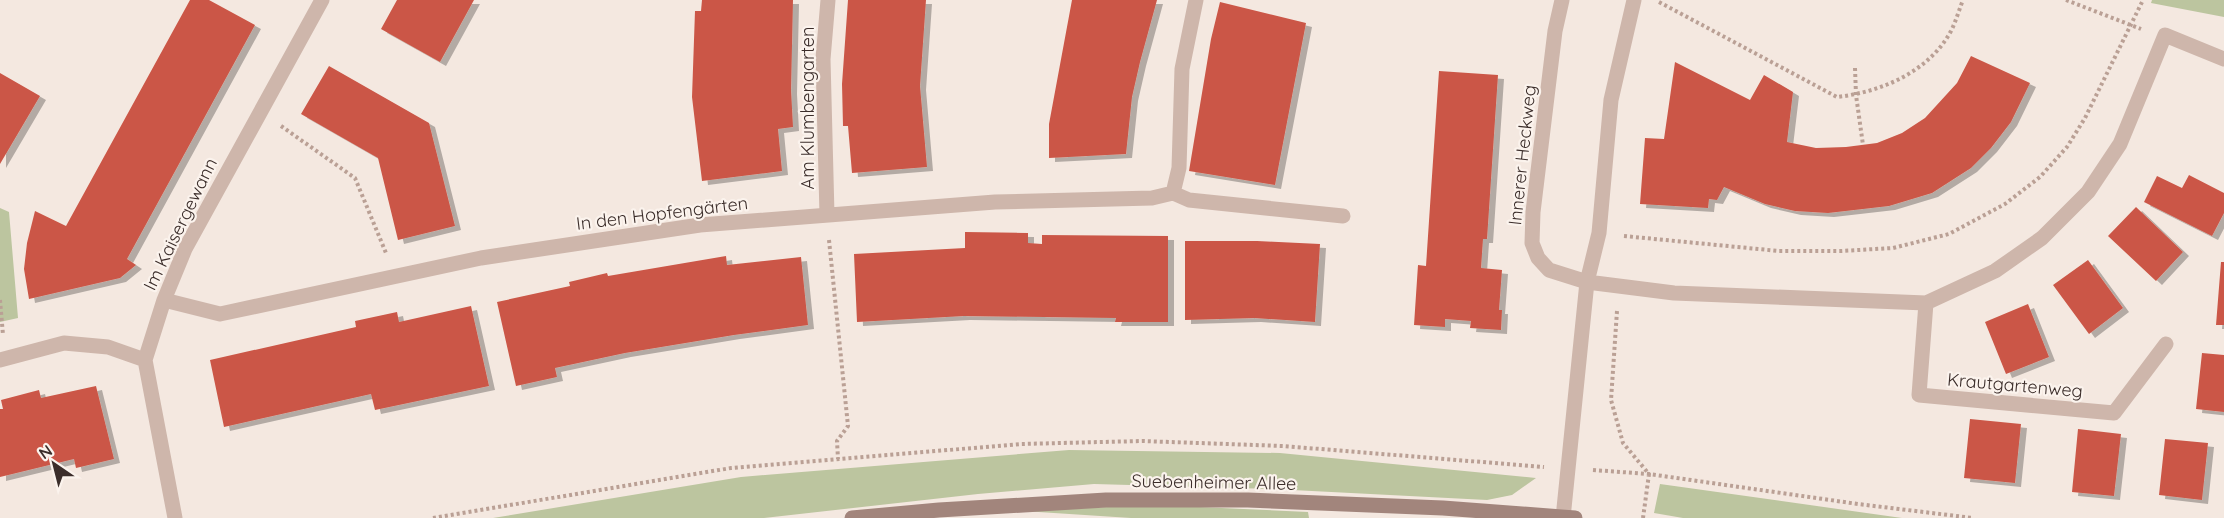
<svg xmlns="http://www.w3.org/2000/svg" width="2224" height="518" viewBox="0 0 2224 518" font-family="Quicksand,sans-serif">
<defs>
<filter id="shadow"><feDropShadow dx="6" dy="4" stdDeviation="0" flood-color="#0004"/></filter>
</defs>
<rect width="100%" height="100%" fill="#f4e8e0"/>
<!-- green -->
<path fill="#bcc59f" d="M2152,0H2224V17L2151,3Z
M0,208L9,212L18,318L0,322Z
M1069,450L1280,453L1536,478L1512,495L1487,500L1273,489L1094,484L978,494L764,518H493L741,477Z
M1660,484L1902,518H1683L1654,513Z
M1107,507H1200L1308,512L1309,518H1131L1023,511Z"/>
<!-- building -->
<path fill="#cb5747" filter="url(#shadow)" d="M190,0H209L255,25L127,259L136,265L120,278L29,299L24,269L27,243L35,211L66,226Z
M397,0H474L440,62L381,29Z
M702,0H793L791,90L793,127L778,129L782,171L702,181L692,97L695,11H701Z
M848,0H926L920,86L927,167L852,173L848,126H843L842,84Z
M1072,0H1157L1140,62L1132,97L1126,154L1049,158V124Z
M1220,2L1306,23L1275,185L1189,171L1211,39Z
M1971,56L2030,83L2011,122L1991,148L1971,168L1932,193L1889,206L1828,213L1795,211L1765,204L1724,187L1717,200L1709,199L1708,208L1640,204L1645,138L1664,139L1675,62L1750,100L1764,75L1793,92L1787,142L1816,148L1846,147L1877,143L1902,133L1925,118L1957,83Z
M329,66L429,123L455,226L398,240L378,158L301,114Z
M1439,71L1498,75L1487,239H1483L1481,268L1502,270L1499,310H1502L1501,330L1470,328L1471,321L1445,319V327L1414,325L1418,265L1426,266Z
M0,73L40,96L0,164Z
M2189,175L2224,193V213L2212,236L2144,202L2157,176L2182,188Z
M2136,207L2183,252L2156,281L2108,236Z
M965,232L1028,233V243L1042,244V235L1168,236V322H1115L1116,318L964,316L857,322L854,254L965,248Z
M1185,241H1257L1320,244L1315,322L1255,318L1185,320Z
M726,256L727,265L801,257L808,325L734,335L625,353L555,368L557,377L516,386L497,302L570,286L569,282L607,273L608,276Z
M2088,260L2123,308L2089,334L2053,285Z
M2221,262H2224V325H2216Z
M2028,304L2049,357L2006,374L1985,322Z
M471,306L489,386L375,410L371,394L224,427L210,360L356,327L355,321L397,312L399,322Z
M2202,353L2224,355V412L2196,409Z
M96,386L114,459L76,468L74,459L0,477V409H3L1,400L39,390L41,398Z
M1970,419L2021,424L2015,483L1964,478Z
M2078,429L2121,434L2114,496L2072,492Z
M2165,439L2208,443L2202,500L2159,495Z"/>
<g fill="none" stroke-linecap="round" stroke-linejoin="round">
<!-- path -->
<path stroke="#baa095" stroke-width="4" stroke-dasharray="3 3" stroke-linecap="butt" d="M2066,0L2141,29
M1659,2L1837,97C1881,92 1929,72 1951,31C1956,21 1959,10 1963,0
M1855,68L1856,95L1863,145
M281,126L355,178L386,253
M1624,236L1779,251H1841L1893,248L1949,234L2005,204L2040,177L2067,147L2085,118L2143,0
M829,240L848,426L837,441L838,459
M0,300L3,335
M1617,311L1611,400L1623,443L1649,474L1643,518
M1593,470L1649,474L1858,504L1973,518
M433,518L731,468L1021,444L1142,441L1283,446L1544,467"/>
<!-- minor -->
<path stroke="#ceb6ab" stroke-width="15" d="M1562,0L1555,31L1533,212L1532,243L1538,258L1549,270L1587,282L1674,293L1926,303L1995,271L2042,238L2088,192L2120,144L2165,35L2224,59
M1173,193L1189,200L1343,216
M827,215L823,59L828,0
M164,300L220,314L481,258L700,225L995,202L1152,198L1173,193L1179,168L1182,69L1196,0
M1926,303L1919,395L2114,413L2166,344
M0,360L64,343L108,347L145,360
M175,518L145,360L164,300L185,249L322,0
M1563,518L1587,282L1599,233L1611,100L1634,0"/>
<!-- secondary -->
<path stroke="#a2857c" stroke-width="15" d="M852,518L939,510L1106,500H1248L1443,508L1575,518"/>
</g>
<g text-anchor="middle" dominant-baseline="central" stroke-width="4.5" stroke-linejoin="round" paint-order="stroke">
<!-- street labels -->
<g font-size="18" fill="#3b2d2a" stroke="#fbf3ed">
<text transform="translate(807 108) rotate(-90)">Am Klumbengarten</text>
<text transform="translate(1522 155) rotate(-84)">Innerer Heckweg</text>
<text transform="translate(662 213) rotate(-7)">In den Hopfengärten</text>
<text transform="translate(180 224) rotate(-64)">Im Kaisergewann</text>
<text transform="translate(2015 385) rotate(5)">Krautgartenweg</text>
<text transform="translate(1214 482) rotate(1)">Suebenheimer Allee</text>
</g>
</g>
<!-- north arrow -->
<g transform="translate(54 464) rotate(325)" stroke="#fbf3ed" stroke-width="4.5" paint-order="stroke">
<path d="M0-4.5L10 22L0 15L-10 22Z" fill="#3b2d2a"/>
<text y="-9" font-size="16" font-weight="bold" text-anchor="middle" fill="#3b2d2a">N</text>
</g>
</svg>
